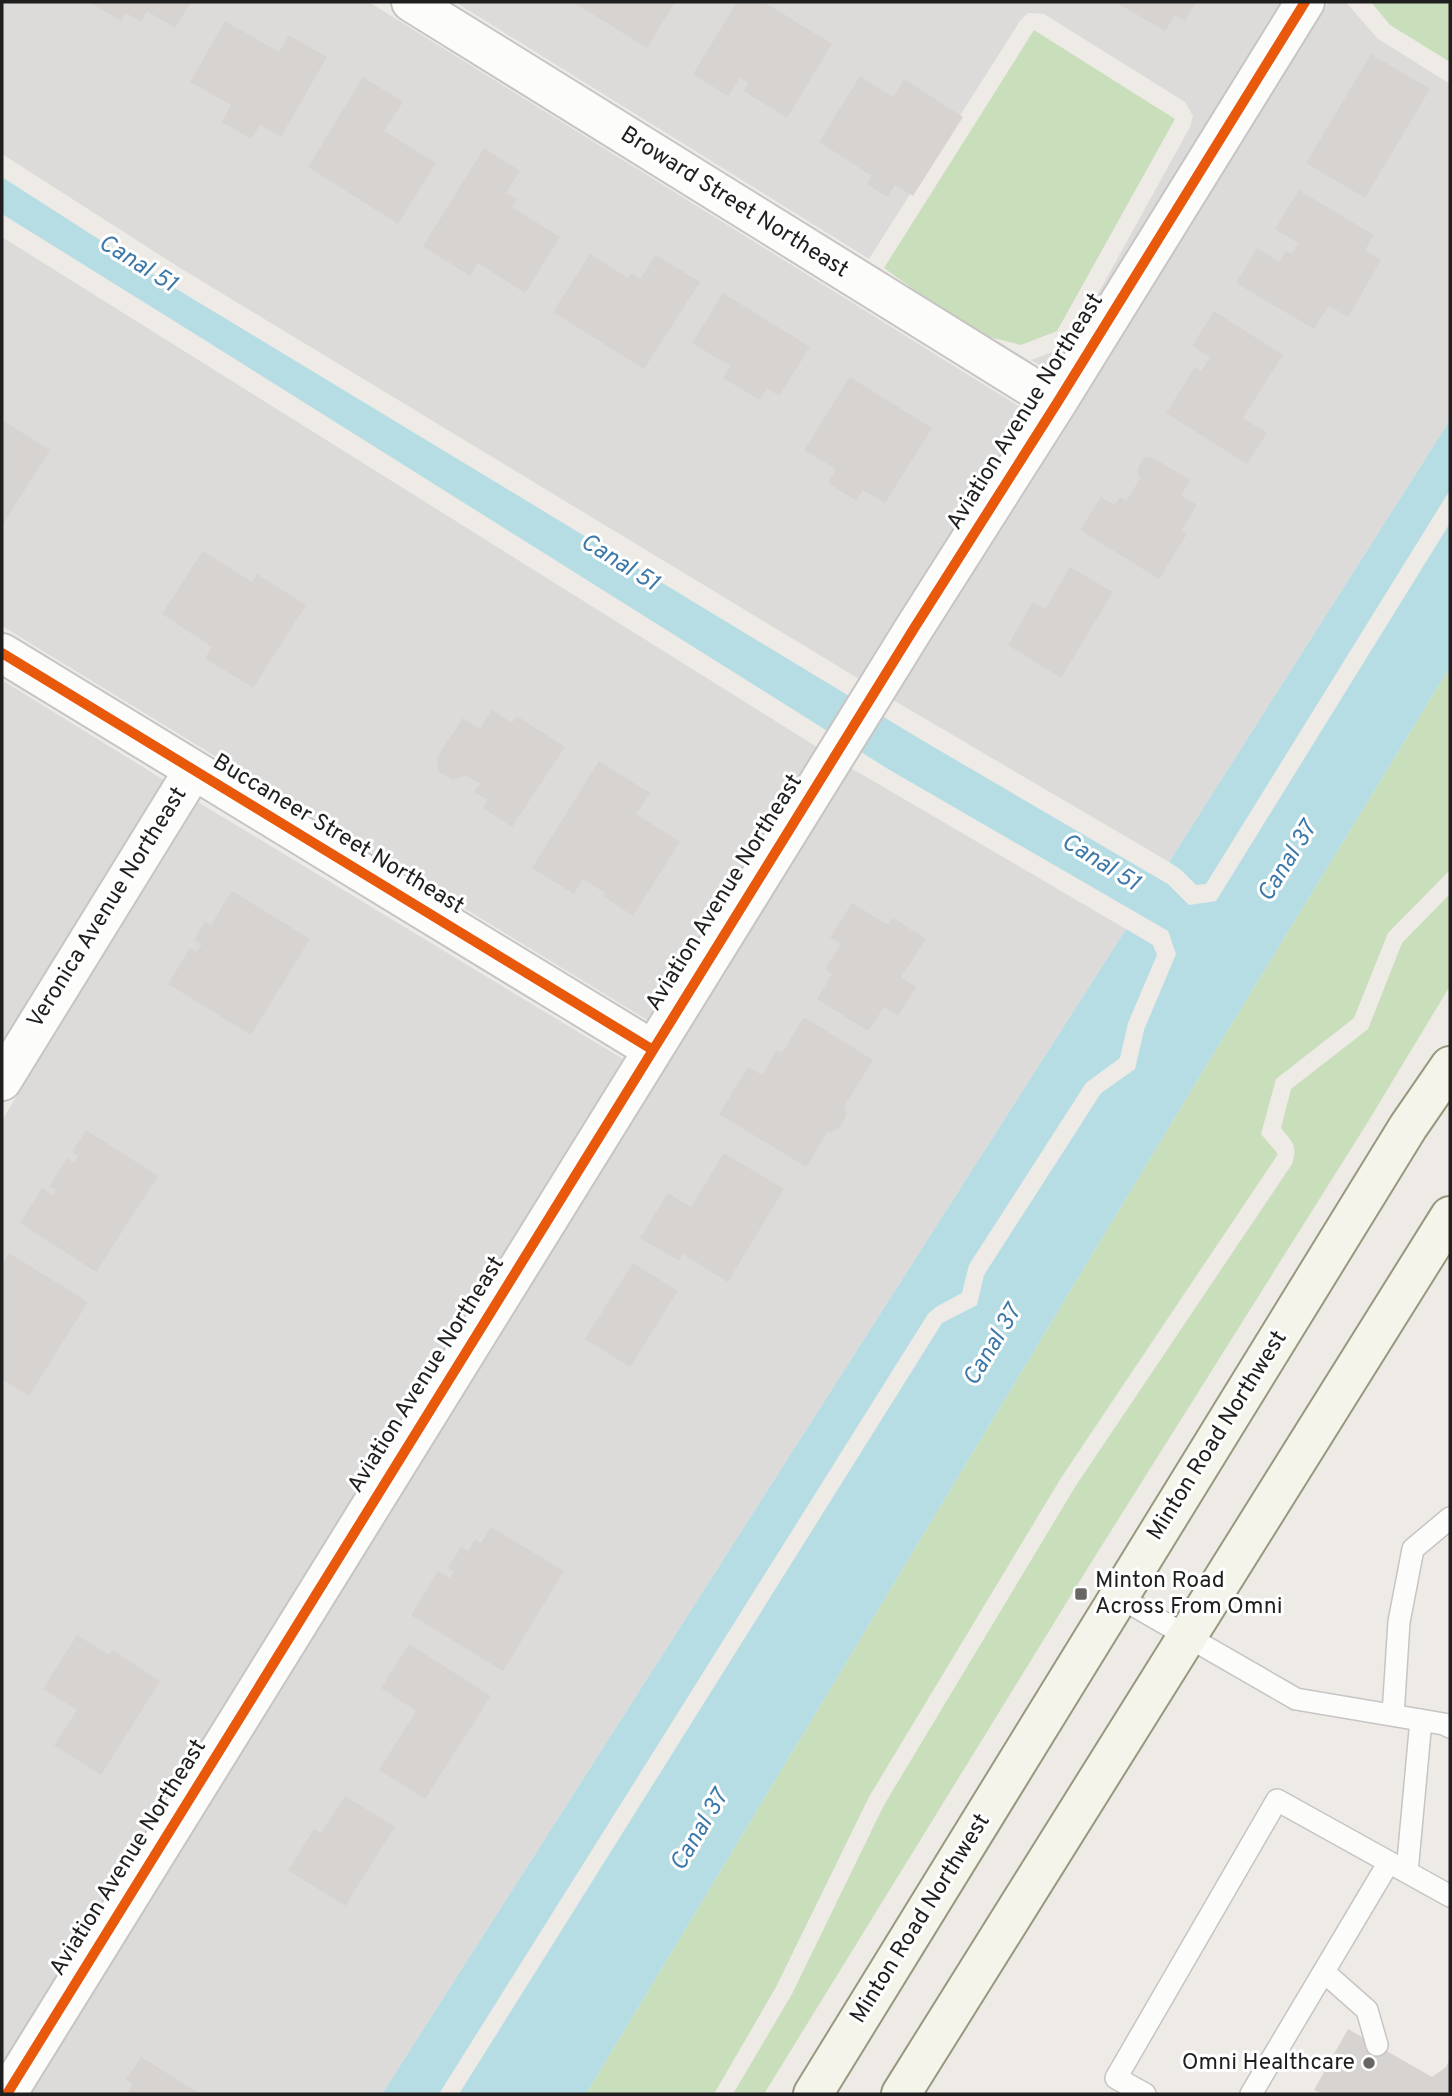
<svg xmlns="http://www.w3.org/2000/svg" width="1452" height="2096" viewBox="0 0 1452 2096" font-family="Overpass,sans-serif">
<rect width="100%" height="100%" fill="#eeebe7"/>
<!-- residential -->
<path fill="#dddbd9" d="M2,2H369L1028,412L859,679L180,268L2,154Z
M455,2H1281L1052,373L1031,360L1062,348L1073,339L1190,127L1193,116L1185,102L1044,14L1028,13L1020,21L869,259Z
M1329,2H1346L1377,38L1450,84V420L1169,862L893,700L1063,433Z
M2,237L817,747L647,1020L2,626Z
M2,680L164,780L2,1043Z
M851,768L1126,929L382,2094H31Z
M198,802L623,1059L2,2064V1120Z"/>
<!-- forest -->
<path fill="#c9deba" d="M1371,2H1450V62L1390,25Z
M1034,30L1175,119L1057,331L1021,345L974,333L884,268Z
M1450,667V870L1388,933L1354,1018L1276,1079L1261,1134L1278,1154L1061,1478L869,1797L776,1987L714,2094H586L1195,1084Z
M1450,894V986L1366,1125L1094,1558L764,2094H733L792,1994L884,1805L1075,1487L1292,1164C1298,1145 1292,1142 1281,1128L1291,1089L1368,1029L1402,943Z"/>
<!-- water -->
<path fill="#b7dde4" d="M2,177L170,285L920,739L1168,884L1189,905L1216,901L1450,523V667L1195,1084L586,2094H459L942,1323L977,1305L984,1275L1101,1093L1135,1069L1144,1030L1176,954L1168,931L888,769L171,319L2,214Z
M1450,420V490L1206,884L1196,885L1181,870L1169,862Z
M1126,929L1153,945L1157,955L1128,1023L1120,1058L1086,1083L969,1265L962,1293L936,1307L928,1314L439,2094H382Z"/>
<!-- building -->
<path fill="#d6d3d0" d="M89,2H191L175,28L147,11L141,22L126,13L121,21Z
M573,2H675L647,48Z
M737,2H764L832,44L787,118L744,91L748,83L740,78L728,96L693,74Z
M1115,2H1196L1185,21L1175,15L1165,31Z
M225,21L279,52L289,35L327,57L281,137L260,125L251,139L222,122L231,105L190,82Z
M1371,54L1430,89L1365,198L1306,163Z
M860,76L893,97L904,79L963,117L913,196L895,185L887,197L867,184L872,176L819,142Z
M363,77L403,102L384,131L436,163L398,224L308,167Z
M484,148L520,171L506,193L517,199L512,207L560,237L525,293L478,263L470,276L423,246Z
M1299,190L1374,235L1365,250L1381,260L1348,317L1329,306L1314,329L1236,283L1257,248L1280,262L1286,251L1292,254L1298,243L1275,229Z
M590,254L628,278L631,273L640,279L656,255L700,282L644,369L553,312Z
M723,293L810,347L779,396L767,388L760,400L723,378L730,366L692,343Z
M1214,311L1283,355L1243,418L1267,433L1247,464L1166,413L1195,367L1201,371L1210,357L1192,346Z
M850,377L932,428L885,503L863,490L856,501L828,483L836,469L804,450Z
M2,420L50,450L2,526Z
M1152,457L1190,480L1181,495L1197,505L1182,530L1187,534L1159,579L1080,530L1101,497L1114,505L1120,497L1126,501L1140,479L1137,470L1143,458Z
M203,551L252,582L257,574L306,605L253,688L205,658L212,647L162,614Z
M1070,567L1113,592L1061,678L1008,645L1033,602L1045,609Z
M492,710L512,723L517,716L565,747L512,827L483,808L488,800L474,792L480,784L466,775L453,780L439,772L437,757L463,718L480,729Z
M599,761L650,793L636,814L680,842L633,916L603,896L605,893L583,879L574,894L532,868Z
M232,891L310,939L251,1035L168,984L190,948L196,952L202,944L194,940L205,921L211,925Z
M852,903L888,925L893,918L926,939L901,977L916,987L898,1016L884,1007L868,1031L817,999L832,974L825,969L841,944L830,937Z
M804,1017L873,1060L844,1107L847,1115L837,1130L827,1133L806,1167L719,1114L748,1067L762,1075L777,1050L782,1053Z
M86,1130L158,1176L96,1272L20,1223L42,1188L53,1195L56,1190L49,1186L67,1158L74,1163L78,1156L72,1152Z
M724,1153L784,1189L728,1282L683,1254L679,1261L640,1238L668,1193L691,1207Z
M9,1253L88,1302L29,1396L2,1379V1265Z
M633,1263L678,1291L630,1367L585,1339Z
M491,1527L564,1571L503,1671L411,1615L438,1571L450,1578L454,1572L448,1568L461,1547L468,1551L475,1539L481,1543Z
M77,1635L109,1655L112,1650L160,1681L101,1775L54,1745L77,1710L43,1689Z
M409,1644L491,1696L425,1799L379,1770L416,1711L381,1688Z
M345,1796L395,1827L345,1906L288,1870L314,1829L321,1833Z
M1348,2029L1432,2077L1446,2067L1450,2059V2094H1322L1314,2090Z
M141,2057L200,2094H127L133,2084L126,2079Z"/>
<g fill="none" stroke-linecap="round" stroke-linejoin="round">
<defs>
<path id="service" d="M1119,1597L1296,1699L1444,1724L1450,1727
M1393,1715L1399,1622L1413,1549L1450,1518
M1407,1872L1421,1720
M1324,1972L1367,2010L1377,2045
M1145,2094L1116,2078L1277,1800L1450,1896
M1251,2094L1389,1862"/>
<path id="minor" d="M411,2L1057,403
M2,653L653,1050
M2,1081L193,771
M7,2094L913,630L1057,403L1305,2"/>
<path id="secondary" d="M813,2094L1408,1127L1450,1066
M901,2094L1450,1216"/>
</defs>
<!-- service casing -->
<use href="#service" stroke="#c6c5c3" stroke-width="24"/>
<!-- minor casing -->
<use href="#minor" stroke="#c6c5c3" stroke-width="42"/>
<!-- secondary casing -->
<use href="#secondary" stroke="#98987e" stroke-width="42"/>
<!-- service -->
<use href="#service" stroke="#fcfcfb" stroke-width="21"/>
<!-- minor -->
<use href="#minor" stroke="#fcfcfb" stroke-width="38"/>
<!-- secondary -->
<use href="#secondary" stroke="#f4f4ea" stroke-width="38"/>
<defs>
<path id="cycleway" d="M2,653L653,1050
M7,2094L913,630L1057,403L1305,2"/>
</defs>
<!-- cycleway casing -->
<use href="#cycleway" stroke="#fff" stroke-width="15"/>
<!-- cycleway -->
<use href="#cycleway" stroke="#e8590c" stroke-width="10"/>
</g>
<!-- markers -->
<g fill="#676665" stroke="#fff" stroke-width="2.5">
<rect x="1074" y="1587" width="14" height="14" rx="3.5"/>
<circle cx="1369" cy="2063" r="7"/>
</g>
<g text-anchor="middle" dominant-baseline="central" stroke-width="6" stroke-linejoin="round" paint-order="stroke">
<!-- street labels -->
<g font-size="23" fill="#1f1f1f" stroke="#fff">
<text transform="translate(734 203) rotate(32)">Broward Street Northeast</text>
<text transform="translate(1026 412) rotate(-58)">Aviation Avenue Northeast</text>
<text transform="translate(338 835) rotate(31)">Buccaneer Street Northeast</text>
<text transform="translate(725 893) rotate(-58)">Aviation Avenue Northeast</text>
<text transform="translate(108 908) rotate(-58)">Veronica Avenue Northeast</text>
<text transform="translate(427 1375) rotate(-58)">Aviation Avenue Northeast</text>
<text transform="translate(1218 1436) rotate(-58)">Minton Road Northwest</text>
<text transform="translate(129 1858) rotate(-58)">Aviation Avenue Northeast</text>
<text transform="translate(921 1919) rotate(-58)">Minton Road Northwest</text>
</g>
<!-- poi labels -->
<g font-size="23" fill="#1f1f1f" stroke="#fff" text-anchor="start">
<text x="1095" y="1581">Minton Road<tspan x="1095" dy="26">Across From Omni</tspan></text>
<text x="1355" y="2063" text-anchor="end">Omni Healthcare</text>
</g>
<!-- water labels -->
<g font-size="24" font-style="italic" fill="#3c78a8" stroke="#fff">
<text transform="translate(137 264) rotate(32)">Canal 51</text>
<text transform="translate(619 563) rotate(32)">Canal 51</text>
<text transform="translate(1288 862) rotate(-58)">Canal 37</text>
<text transform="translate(1100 863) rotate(32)">Canal 51</text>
<text transform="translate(993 1346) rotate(-59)">Canal 37</text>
<text transform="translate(700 1831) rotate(-59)">Canal 37</text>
</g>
</g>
<!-- border -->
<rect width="1452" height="2096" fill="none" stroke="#1f1f1f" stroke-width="7"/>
</svg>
